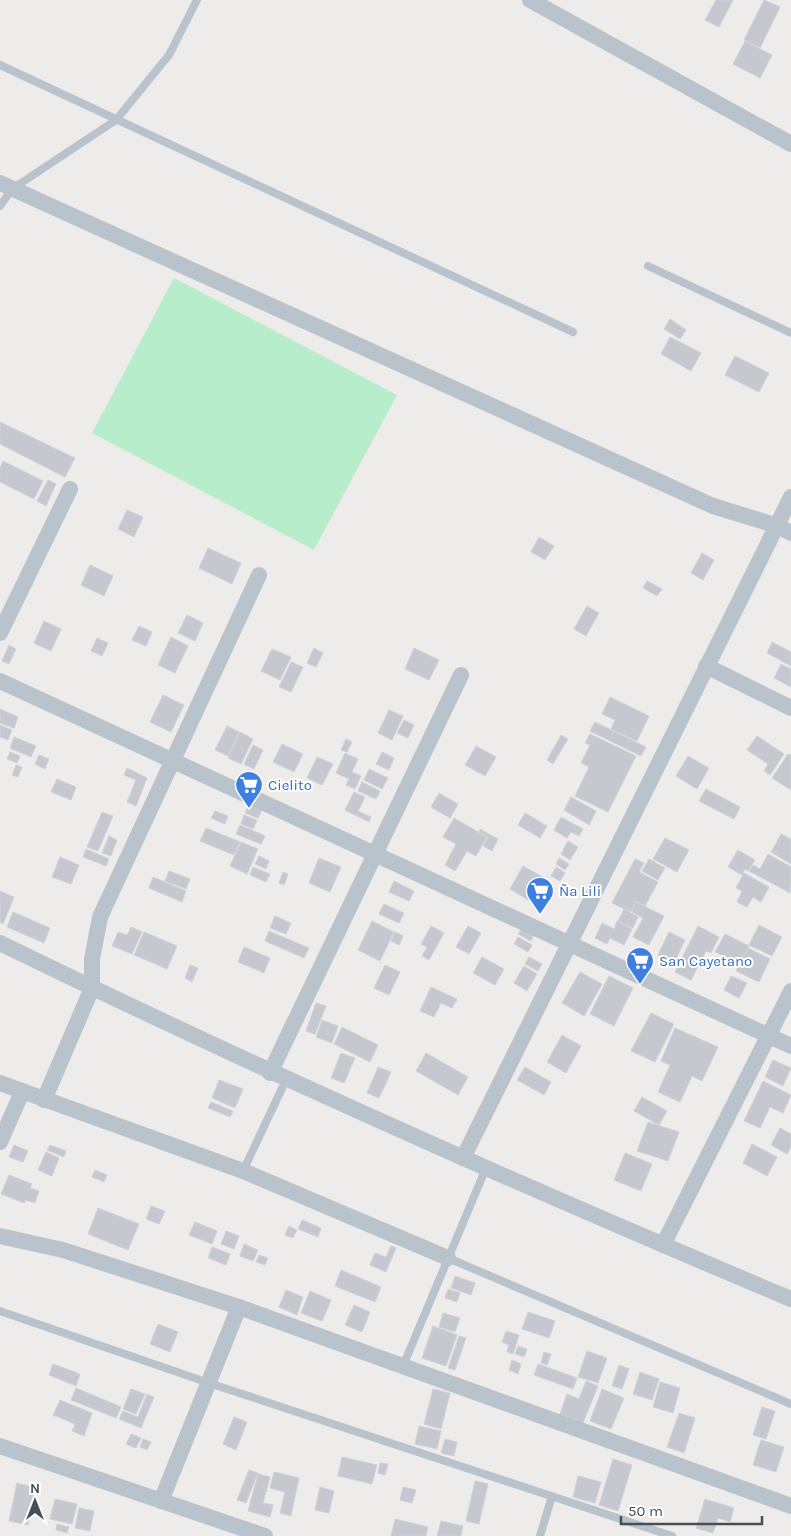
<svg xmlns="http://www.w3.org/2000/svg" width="791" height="1536" viewBox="0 0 791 1536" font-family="Karla,sans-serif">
<rect width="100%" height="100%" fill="#eeebeb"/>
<!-- green -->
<path fill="#b8edcb" d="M174,278L397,395L314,550L92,433Z"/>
<!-- building -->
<path fill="#c5c8ce" stroke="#cfd2d7" d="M716,0H733L719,27L705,20Z
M764,0L780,7L760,48L744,40Z
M745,41L772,55L760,78L733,64Z
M670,319L686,330L680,339L664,329Z
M670,337L701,353L691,371L661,354Z
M735,356L769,373L759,392L725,375Z
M0,422L75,458L65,477L0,444Z
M3,461L43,481L34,499L0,482V468Z
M48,480L56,484L46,506L37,501Z
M127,510L143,517L134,537L118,529Z
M539,537L554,546L545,560L531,552Z
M208,548L241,563L232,584L199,568Z
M702,553L714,560L703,580L691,573Z
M90,565L113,576L104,596L81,585Z
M647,581L662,589L657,596L643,588Z
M587,606L599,613L586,636L574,629Z
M187,615L203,623L195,641L178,633Z
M44,621L61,629L51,651L34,643Z
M139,626L152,632L146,646L132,640Z
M171,637L188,646L175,673L158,665Z
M97,638L108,643L102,656L91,651Z
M772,642L791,652V666L767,653Z
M9,645L16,649L9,664L2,661Z
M314,648L323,653L316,667L307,663Z
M414,648L439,660L429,680L405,669Z
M272,649L291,657L280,680L261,671Z
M291,662L303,667L291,692L279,687Z
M781,664L791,669V687L774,678Z
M163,695L184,705L171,732L150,722Z
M610,697L649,716L637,741L611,729L615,720L602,714Z
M0,709L18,717L14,728L0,723Z
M389,710L403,716L392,740L378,733Z
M404,720L414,725L408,738L397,733Z
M595,722L646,747L641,756L590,731Z
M0,725L12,730L8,740L0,737Z
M227,726L239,732L228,756L215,750Z
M240,732L253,739L241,764L228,758Z
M590,734L636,756L608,812L575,796L589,767L581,763L590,745L585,743Z
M561,735L568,739L553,764L547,760Z
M757,736L784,754L770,775L764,771L768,764L747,750Z
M14,737L36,746L31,757L10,748Z
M346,739L352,742L347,752L341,750Z
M282,744L303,754L294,772L273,762Z
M253,745L263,750L254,769L244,764Z
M476,746L496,757L485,776L465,765Z
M10,752L20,756L17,763L7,759Z
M382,752L394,758L389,770L376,764Z
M345,753L358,759L352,772L361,776L355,789L346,785L349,779L336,773Z
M788,754L791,755V790L772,778Z
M39,755L49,759L45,769L35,764Z
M688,756L709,768L697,789L676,776Z
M317,757L333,764L322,785L307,778Z
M16,765L22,767L18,777L12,775Z
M127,768L147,778L136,806L127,802L136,780L124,775Z
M369,769L388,778L382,789L364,780Z
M57,779L76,787L71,800L51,792Z
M362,782L380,791L376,799L358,791Z
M706,789L740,807L734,819L699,801Z
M354,792L365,797L358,811L371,817L369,822L345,810Z
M439,793L458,804L450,818L431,807Z
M571,797L596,811L589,825L564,810Z
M249,805L262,810L258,818L245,813Z
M215,811L228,816L225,824L211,818Z
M102,812L113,816L98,851L87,847Z
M525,813L547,826L540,838L518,825Z
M244,815L257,820L253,829L241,824Z
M561,817L583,829L579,836L571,832L567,838L554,830Z
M454,818L487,837L476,856L467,851L455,871L445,865L456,844L443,837Z
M240,825L265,836L261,844L236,834Z
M206,828L240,842L234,855L200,841Z
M480,829L498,839L492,851L483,846L488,837L479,832Z
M781,834L791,839V864L771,852Z
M109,836L117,840L111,856L102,853Z
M665,838L689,850L677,872L653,859Z
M568,841L578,847L570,860L561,854Z
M241,842L258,849L247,874L230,866Z
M86,849L109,859L106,866L83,857Z
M738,850L755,860L748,871L745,869L742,875L728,867Z
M768,854L791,867L790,893L749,871L753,865L760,869Z
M259,856L269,861L266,869L255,864Z
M60,857L79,865L71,884L52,877Z
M319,858L341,867L330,892L309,883Z
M559,858L569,864L565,870L556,864Z
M635,859L644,863L639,872L658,882L645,906L636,901L631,912L612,903Z
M649,859L665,868L658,880L642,871Z
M523,866L548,880L535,904L510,889Z
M253,867L270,874L266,882L250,875Z
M556,867L565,873L560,881L551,876Z
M169,871L190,879L186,889L165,881Z
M283,872L288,874L284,885L279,883Z
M744,873L769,887L761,902L753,897L747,907L737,902L742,891L736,888Z
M153,877L186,891L182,902L149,888Z
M394,881L414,891L409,901L389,892Z
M0,891L14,897L3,924L0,922Z
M636,902L664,916L649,945L633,937L643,918L632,912Z
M384,904L404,913L399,923L379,914Z
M624,909L638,917L633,928L618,921Z
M13,912L50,928L44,943L7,927Z
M275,916L291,923L286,934L270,928Z
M372,921L394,932L380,961L358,950Z
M617,921L632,929L624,945L610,938L607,944L595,938L602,923L614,929Z
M759,925L782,937L772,956L749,945Z
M431,926L444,933L429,960L422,956L427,947L421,944Z
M468,926L481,933L469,954L456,947Z
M698,926L719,937L711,953L706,951L691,980L675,972Z
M131,927L142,932L132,954L112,946L118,932L127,935Z
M521,929L533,936L531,941L518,934Z
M269,931L309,948L304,958L265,941Z
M144,932L177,946L167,969L134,955Z
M395,932L403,936L399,945L391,941Z
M669,932L685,940L674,963L658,955Z
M725,934L749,946L740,964L715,952Z
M518,937L532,945L528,952L514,944Z
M244,947L270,958L264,973L238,962Z
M748,948L770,959L759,982L736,971Z
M482,957L504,969L495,985L473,973Z
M529,957L542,964L538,971L525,964Z
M190,965L198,968L192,982L185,978Z
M385,965L400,972L389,995L374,988Z
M524,966L537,974L527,991L514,983Z
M580,972L602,984L584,1016L562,1003Z
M609,976L633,988L614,1026L590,1014Z
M731,976L747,983L739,998L724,990Z
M431,987L457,999L452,1008L441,1003L434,1017L420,1011Z
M316,1003L326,1006L315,1034L306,1031Z
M651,1013L674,1024L655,1062L631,1051Z
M322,1020L338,1026L332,1043L316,1037Z
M342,1027L378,1045L370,1062L334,1044Z
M675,1028L718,1047L702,1081L692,1076L680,1102L658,1092L670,1065L661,1061Z
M562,1035L581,1046L566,1073L547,1062Z
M341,1053L355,1058L344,1083L331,1078Z
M426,1053L468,1077L458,1095L416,1071Z
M773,1060L791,1068L783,1086L765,1077Z
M378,1067L391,1072L379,1098L367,1093Z
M525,1067L551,1082L544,1095L517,1080Z
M219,1080L243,1089L235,1108L212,1098Z
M763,1081L791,1095L783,1113L770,1107L760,1128L744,1121Z
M642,1097L667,1111L659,1125L634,1111Z
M211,1102L233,1111L230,1117L208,1108Z
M648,1122L679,1132L668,1161L637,1151Z
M780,1128L791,1134V1147L787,1154L771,1145Z
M752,1144L777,1157L767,1176L743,1163Z
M14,1145L28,1151L23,1162L9,1157Z
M50,1145L66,1151L64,1157L47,1150Z
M46,1152L59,1158L52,1176L38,1170Z
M625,1153L652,1164L641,1191L614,1180Z
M95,1170L107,1175L104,1182L92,1177Z
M9,1175L32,1184L30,1188L39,1191L35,1203L26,1200L24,1203L1,1194Z
M151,1206L165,1211L159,1224L146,1219Z
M98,1208L139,1224L128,1250L88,1234Z
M302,1220L321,1228L318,1237L298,1229Z
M195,1222L217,1231L212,1244L189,1235Z
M289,1226L297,1230L293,1238L285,1235Z
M226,1231L239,1236L234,1249L221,1244Z
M244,1244L258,1250L253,1261L240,1256Z
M391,1246L396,1248L386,1272L370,1265L375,1253L386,1257Z
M212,1247L230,1254L226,1265L208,1258Z
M259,1255L268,1258L265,1265L256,1262Z
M341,1270L381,1287L375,1302L335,1286Z
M455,1276L475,1283L471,1295L451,1288Z
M448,1289L460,1293L457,1302L445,1298Z
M286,1290L303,1297L297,1315L279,1307Z
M310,1291L331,1300L322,1321L301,1313Z
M354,1305L370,1312L362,1332L345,1325Z
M528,1312L555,1321L549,1338L522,1329Z
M443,1313L460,1318L455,1332L439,1327Z
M158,1324L178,1332L170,1352L150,1344Z
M433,1326L457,1335L446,1366L422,1358Z
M506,1331L519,1335L513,1354L507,1352L509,1345L502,1342Z
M459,1336L466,1338L455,1370L448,1368Z
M518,1346L527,1349L524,1357L515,1354Z
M587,1351L607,1358L598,1383L578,1377Z
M544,1352L551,1354L547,1365L541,1363Z
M512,1360L521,1364L518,1374L509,1370Z
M53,1364L80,1374L76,1386L49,1375Z
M538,1364L577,1378L573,1389L534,1375Z
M619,1365L629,1369L622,1389L612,1386Z
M640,1372L659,1379L652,1400L633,1394Z
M586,1381L598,1386L583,1423L560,1414L567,1394L579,1399Z
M660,1382L680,1388L673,1413L653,1407Z
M76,1388L121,1407L116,1418L71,1400Z
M131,1389L145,1394L136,1414L123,1409Z
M433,1389L450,1393L441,1429L424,1424Z
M602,1389L624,1398L611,1429L590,1421Z
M147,1394L154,1397L141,1428L119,1419L123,1411L138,1417Z
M60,1400L92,1413L84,1436L72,1431L75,1424L53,1415Z
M762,1407L775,1411L766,1439L753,1435Z
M679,1413L695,1418L684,1453L667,1447Z
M234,1417L247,1422L236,1450L223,1444Z
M419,1426L441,1431L437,1449L415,1444Z
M131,1434L141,1438L136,1448L126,1444Z
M143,1439L151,1442L147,1450L140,1447Z
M445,1439L457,1442L454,1456L441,1453Z
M761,1440L784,1447L776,1472L753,1465Z
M342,1457L377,1465L372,1484L338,1476Z
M613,1459L632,1465L618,1511L599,1505Z
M380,1463L388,1464L385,1475L378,1473Z
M249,1470L258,1473L246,1503L237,1500Z
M274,1472L299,1478L291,1516L280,1513L285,1492L270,1488Z
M258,1474L270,1477L263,1503L273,1505L270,1517L248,1511Z
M578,1476L601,1482L595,1503L573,1497Z
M475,1481L488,1484L479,1524L466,1521Z
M17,1483L37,1488L28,1525L9,1521Z
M320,1487L334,1491L329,1513L315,1510Z
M403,1487L416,1490L412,1503L400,1500Z
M55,1499L77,1504L72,1524L50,1519Z
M705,1499L734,1508L730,1522L718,1518L713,1533L696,1528Z
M79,1508L94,1511L90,1531L75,1528Z
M395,1519L428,1527L426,1536H391Z
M441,1521L463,1526L461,1536H437Z
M57,1524L69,1527L67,1533L56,1530Z"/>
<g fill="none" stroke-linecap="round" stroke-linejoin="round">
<!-- lane -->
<path stroke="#b9c3cb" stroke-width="8" d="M0,65L573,332
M0,206L12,189L116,120L169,55L197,0
M648,266L791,333
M243,1171L286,1080
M448,1258L791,1404
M0,1311L209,1383L672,1536
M403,1366L486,1168
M540,1536L552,1496"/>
<!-- street -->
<path stroke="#b9c3cb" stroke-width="16" d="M530,0L791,144
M0,183L713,506L778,526L791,533
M0,633L70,489
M706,666L791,708
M0,681L791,1046
M0,943C260,1070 524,1187 791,1299
M270,1073L461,675
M0,1083L243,1171L448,1258
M44,1100L92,988V959L100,917L259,575
M0,1142L22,1092
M463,1158L791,497
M0,1236L63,1250L239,1307L791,1506
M663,1245L791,991
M0,1446L265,1536
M161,1501L239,1307"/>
</g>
<!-- icons -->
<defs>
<symbol id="supermarket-pin" viewBox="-11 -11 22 30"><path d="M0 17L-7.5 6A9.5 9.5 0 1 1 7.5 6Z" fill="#3f7fe0" stroke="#fff"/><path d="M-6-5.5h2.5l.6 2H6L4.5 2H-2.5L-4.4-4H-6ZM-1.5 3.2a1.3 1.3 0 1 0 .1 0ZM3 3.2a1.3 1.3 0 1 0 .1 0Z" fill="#fff"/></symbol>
</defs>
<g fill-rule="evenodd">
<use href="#supermarket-pin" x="233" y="769" width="32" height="43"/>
<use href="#supermarket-pin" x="524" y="875" width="32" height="43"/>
<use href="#supermarket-pin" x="624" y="945" width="32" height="43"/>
</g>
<g text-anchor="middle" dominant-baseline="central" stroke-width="4" stroke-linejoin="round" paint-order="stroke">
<!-- shop labels -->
<g font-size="15" fill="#366cbe" stroke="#fff" text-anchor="start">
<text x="268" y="785">Cielito</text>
<text x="559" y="891">Ña Lili</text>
<text x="659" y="961">San Cayetano</text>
</g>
</g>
<!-- north arrow -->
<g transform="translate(35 1501)" stroke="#ffffff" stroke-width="4" paint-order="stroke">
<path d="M0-4L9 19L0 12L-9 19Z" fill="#444f58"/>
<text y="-8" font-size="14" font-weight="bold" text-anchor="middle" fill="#444f58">N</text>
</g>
<!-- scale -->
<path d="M621 1516v8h141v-8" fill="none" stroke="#444f58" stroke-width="2.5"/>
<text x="628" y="1516" font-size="15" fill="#444f58" stroke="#ffffff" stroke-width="4" paint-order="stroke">50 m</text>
</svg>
